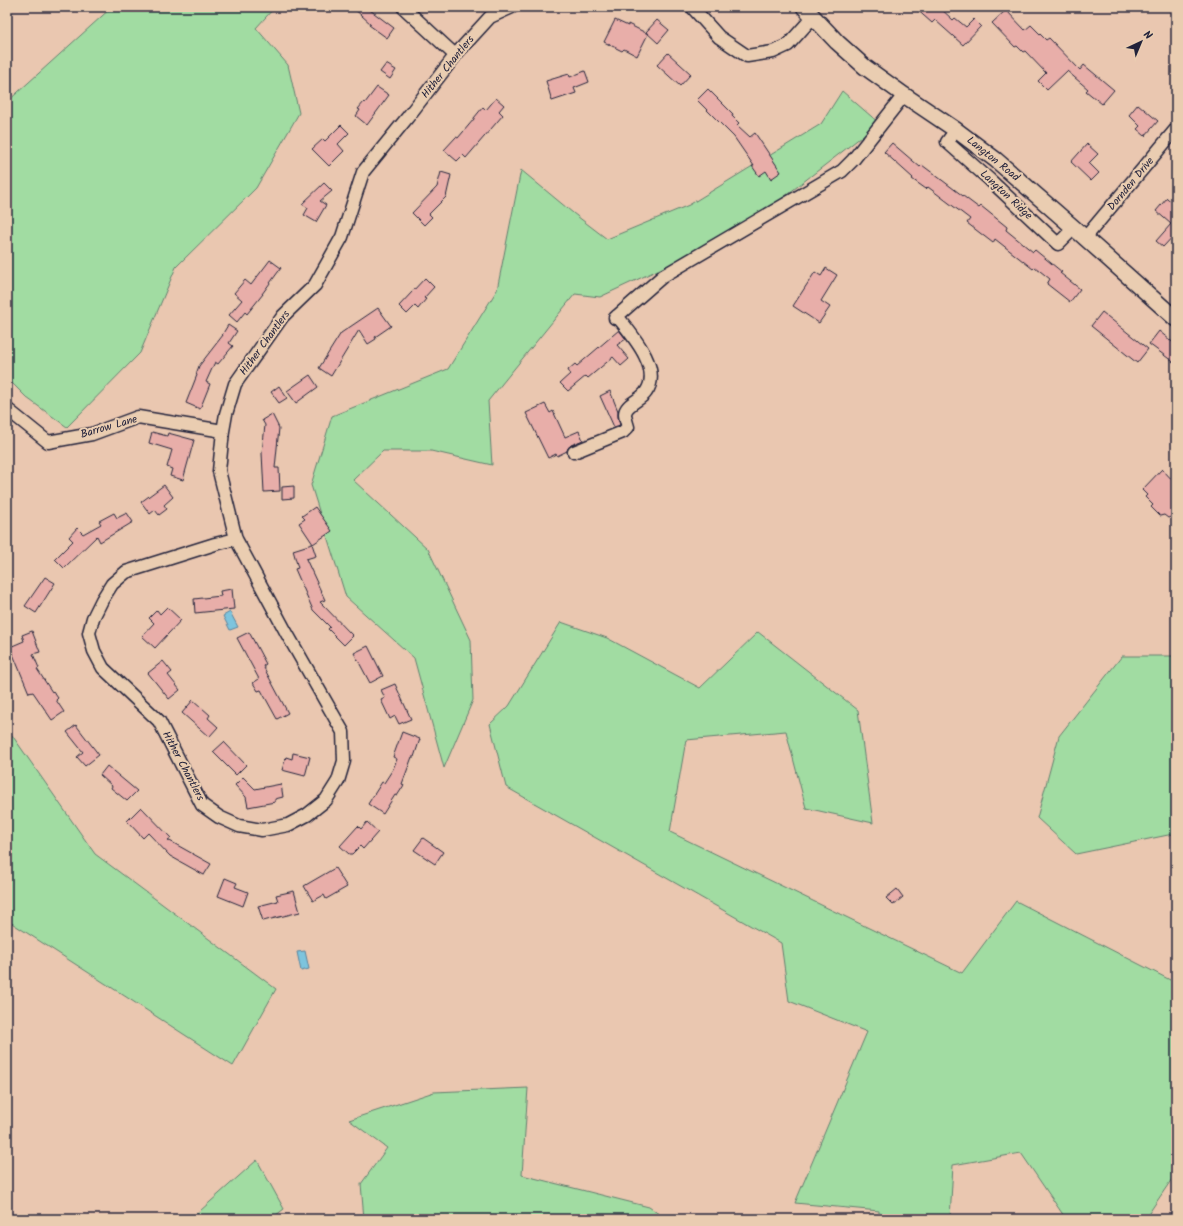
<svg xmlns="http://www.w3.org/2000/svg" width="1183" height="1226" viewBox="0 0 1183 1226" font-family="Kalam,sans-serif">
<rect width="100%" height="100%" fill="#eac7b0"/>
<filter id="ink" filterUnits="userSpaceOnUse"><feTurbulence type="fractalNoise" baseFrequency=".025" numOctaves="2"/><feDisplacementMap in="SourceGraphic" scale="8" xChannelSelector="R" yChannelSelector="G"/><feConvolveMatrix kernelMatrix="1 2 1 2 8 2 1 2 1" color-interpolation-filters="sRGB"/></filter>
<g filter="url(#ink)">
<!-- green -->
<path fill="#a1dca2" stroke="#627f6e" d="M112,7H275L256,28L288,65L299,113L256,188L176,267L140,353L67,427L27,398L7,378V102Z
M842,91L879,123L739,232L600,297L575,294L488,401L492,465L431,451H383L353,480L428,549L471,640L473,700L444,768L414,658L346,597L311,485L332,416L448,369L497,290L521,170L573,213L607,239L689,205L821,124Z
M561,622L607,638L700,688L758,632L858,710L873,823L806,808L786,731L686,740L670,832L962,973L1016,901L1176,983V1173L1145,1219H1066L1021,1153L953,1165L950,1219H879V1211L795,1203L867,1032L789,1001L781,943L506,787L490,724L509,706Z
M1122,656H1176V835L1173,834L1076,854L1037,818L1059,736Z
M7,728L95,854L276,989L233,1066L7,920Z
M528,1088L522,1175L649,1207L666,1219H364L361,1184L387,1148L349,1120L434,1092Z
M257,1160L284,1209L271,1219H191Z"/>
<!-- water -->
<path fill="#7dc4dd" stroke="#59839c" d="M230,612L238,627L230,630L223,616Z
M305,951L309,969L301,971L297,952Z"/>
<!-- building -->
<path fill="#e8aea9" stroke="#22223b" d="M352,7H366L394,28L387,38L369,25L371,24Z
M914,7H939L953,20L955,18L966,27L974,19L981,26L963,45L935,20L932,23Z
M1006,10L1025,30L1031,25L1046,40L1049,38L1080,70L1084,65L1114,90L1102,104L1086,91L1088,89L1067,71L1047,90L1038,81L1046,73L1025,51L1023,52L1017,46L1015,47L992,23Z
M615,20L628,26V24L648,34L637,56L624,49L622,51L604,42Z
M657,20L669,30L658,43L646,32Z
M668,53L691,74L680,86L657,65Z
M386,64L396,70L390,79L380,72Z
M585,71L589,82L574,88L576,93L552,101L546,81L569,74L570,77Z
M377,87L389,95L367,125L356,116L360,110L358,109L364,102L365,103Z
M708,89L733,114L732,116L739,123L737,125L750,137L755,133L781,172L771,179L766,171L759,176L752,166H754L734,137L697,100Z
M496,98L504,105L499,111L503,115L466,158L463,155L457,161L444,150L456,137L458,138L474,119V118L483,107L486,110Z
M1138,104L1158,121L1145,136L1137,129L1140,126L1129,115Z
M341,125L349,133L338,144L344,151L329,166L312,149L323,139L325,141Z
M892,143L920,167L922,165L979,208L981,206L1007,227L1006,230L1033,252L1035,250L1062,272L1060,273L1080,289L1070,302L1047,284L1050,279L1035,267L1033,269L995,239L993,243L967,223L970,219L928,187L926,189L912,179L913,178L884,152Z
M1087,144L1098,154L1089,163L1099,173L1091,181L1071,162Z
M441,172L451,175L446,197L429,214L432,217L424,225L412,213L437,187Z
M324,183L332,191L320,201L326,205L316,222L304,215L308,208L302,204Z
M1167,198L1176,206V233L1163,247L1156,241L1171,224L1156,211Z
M270,260L281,268L262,294H263L247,314L245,312L237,322L229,315L242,300L234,293L245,280L251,285Z
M826,268L837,275L821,301L830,307L819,323L793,306L815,272L821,276Z
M425,278L434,287L424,298L426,299L418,309L415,306L407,314L399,306Z
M378,308L391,326L375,337L376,339L368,344L359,330L331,376L319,368L341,333Z
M1102,312L1148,349L1137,363L1091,326Z
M228,325L237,331L229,343L233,346L218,364L215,362L206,382L210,384L200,409L186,403L197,375L196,374L199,366L223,335H222Z
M619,330L626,339L617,345L629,359L621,366L613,357L588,378L586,376L568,391L560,383L570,374L568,370L575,364L577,366Z
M1159,331L1176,345V364L1149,344Z
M310,375L318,387L296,403L287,391Z
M279,386L287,398L279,403L271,392Z
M610,391L618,411V417L620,425L614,427L600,396Z
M545,404L550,413L553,411L565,437L579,431L583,440L571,445L568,448L567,451L557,456L556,454L548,458L526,413Z
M272,414L279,428L275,468H279L280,491L264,492L262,453L265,425L262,420Z
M152,432L167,436L168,433L194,440L183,480L170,476L172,469L167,467L172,450L149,443Z
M1162,469L1176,484V515L1168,518L1164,515L1160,516L1151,507L1153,505L1145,497L1147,495L1142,490Z
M164,485L173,497L164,505L167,509L159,515L155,510L150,514L141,502Z
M294,486V498L282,499V487Z
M315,507L332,531L313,544L299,523L305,519L302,516Z
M114,513L117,518L127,513L133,522L100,542L97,536L64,568L55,559L73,541L69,537L77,528L83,534L101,524L99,521Z
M312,544L316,556L306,559L325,600L320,602L353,636L344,645L328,629L330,627L313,610L295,569L298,568L293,550Z
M45,577L55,583L36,613L25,606Z
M232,589L234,609L195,613L194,599L221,596L220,591Z
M167,607L181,620L155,648L142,636L154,623L149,618L157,610L160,614Z
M32,631L40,652L33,654L39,668L37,669L52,692L53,691L58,698L56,700L64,712L52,720L33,692L29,693L10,647L24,641L22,635Z
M249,632L266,664L263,666L288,713L277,719L261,690L258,691L253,683L259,679L237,638Z
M368,646L383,676L370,683L354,653Z
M163,661L172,672L168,675L180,690L169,699L148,673Z
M395,684L411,719L399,724L395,716L390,719L381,700L385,698L381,690Z
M193,700L210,715L208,718L218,727L209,737L182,713Z
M76,725L99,755L85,766L77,757L83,752L67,732Z
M402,732L420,739L414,757H412L402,784L404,785L397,796L395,795L383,814L368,804L382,782L384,783L393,769L397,759L393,757Z
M224,742L246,765L236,775L213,752Z
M293,753L310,757L305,776L282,770L286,757L292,759Z
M107,766L137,791L127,801L111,788L112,786L100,775Z
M243,777L255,789L281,784L283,797L275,799V802L248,807L246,797L235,785Z
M141,807L171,838L168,840L211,864L204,875L170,856L148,833L143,838L127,821Z
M367,822L378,832L363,849L360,846L352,854H349L340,846L358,826L361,829Z
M423,838L443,852L435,864L414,850Z
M335,868L347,887L326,899L324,895L313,901L304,886Z
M225,878L237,883L235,887L248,892L243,906L218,896Z
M897,889L903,897L893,905L886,898Z
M294,891L300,912L263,921L258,906L278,901L276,895Z"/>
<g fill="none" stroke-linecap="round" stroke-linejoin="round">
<defs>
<path id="minor" d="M403,7L455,55
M692,7L719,37L747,56L773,52L788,45L813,17
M956,130L947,142L990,180L1058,244L1074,228
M1085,238L1176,129
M615,318L663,276L842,171L853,160L904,95
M7,409L48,442L92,434L138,417L223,431
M574,452L623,432L628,427C627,423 625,418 625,414C625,404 641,400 646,392C663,369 631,334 617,316
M236,539L215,544L126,572L112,584L102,600L93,618L89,633L94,651L103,668L159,721L202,805L219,817L239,826L262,830L288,825L307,815L326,800L338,781L344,761L343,732L286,632L236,539L219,471L223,431L226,414L235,384L283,316L315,285L342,237L363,172L407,118L458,52L490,17L512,7"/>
<path id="major" d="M804,7L837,42L865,67L904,95L956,130L996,160L1074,228L1176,319"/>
</defs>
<!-- minor casing -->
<use href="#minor" stroke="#22223b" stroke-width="15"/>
<!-- major casing -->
<use href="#major" stroke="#22223b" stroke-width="18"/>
<!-- minor -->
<use href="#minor" stroke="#eacdb1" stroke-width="12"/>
<!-- major -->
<use href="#major" stroke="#eacdb1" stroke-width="15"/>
</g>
</g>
<g text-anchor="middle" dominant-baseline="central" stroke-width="4" stroke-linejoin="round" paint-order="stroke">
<!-- street labels -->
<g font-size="11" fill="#22223b" stroke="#eacdb1">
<text transform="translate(448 67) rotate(-51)">Hither Chantlers</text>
<text transform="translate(993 159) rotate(39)">Langton Road</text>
<text transform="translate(1131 184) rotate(-50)">Dornden Drive</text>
<text transform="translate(1006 195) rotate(43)">Langton Ridge</text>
<text transform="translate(265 343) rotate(-54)">Hither Chantlers</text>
<text transform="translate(109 427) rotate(-16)">Barrow Lane</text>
<text transform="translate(183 766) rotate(62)">Hither Chantlers</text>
</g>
</g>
<!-- margin -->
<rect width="1183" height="1226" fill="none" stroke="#eacdb1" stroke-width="24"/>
<rect x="12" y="12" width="1159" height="1202" fill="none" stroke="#22223b" stroke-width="1.5" filter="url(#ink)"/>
<!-- north arrow -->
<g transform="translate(1141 42) rotate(44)" stroke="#eacdb1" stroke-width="3" paint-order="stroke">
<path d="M0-3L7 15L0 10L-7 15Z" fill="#22223b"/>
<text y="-6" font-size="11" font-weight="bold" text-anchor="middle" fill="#22223b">N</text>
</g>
</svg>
